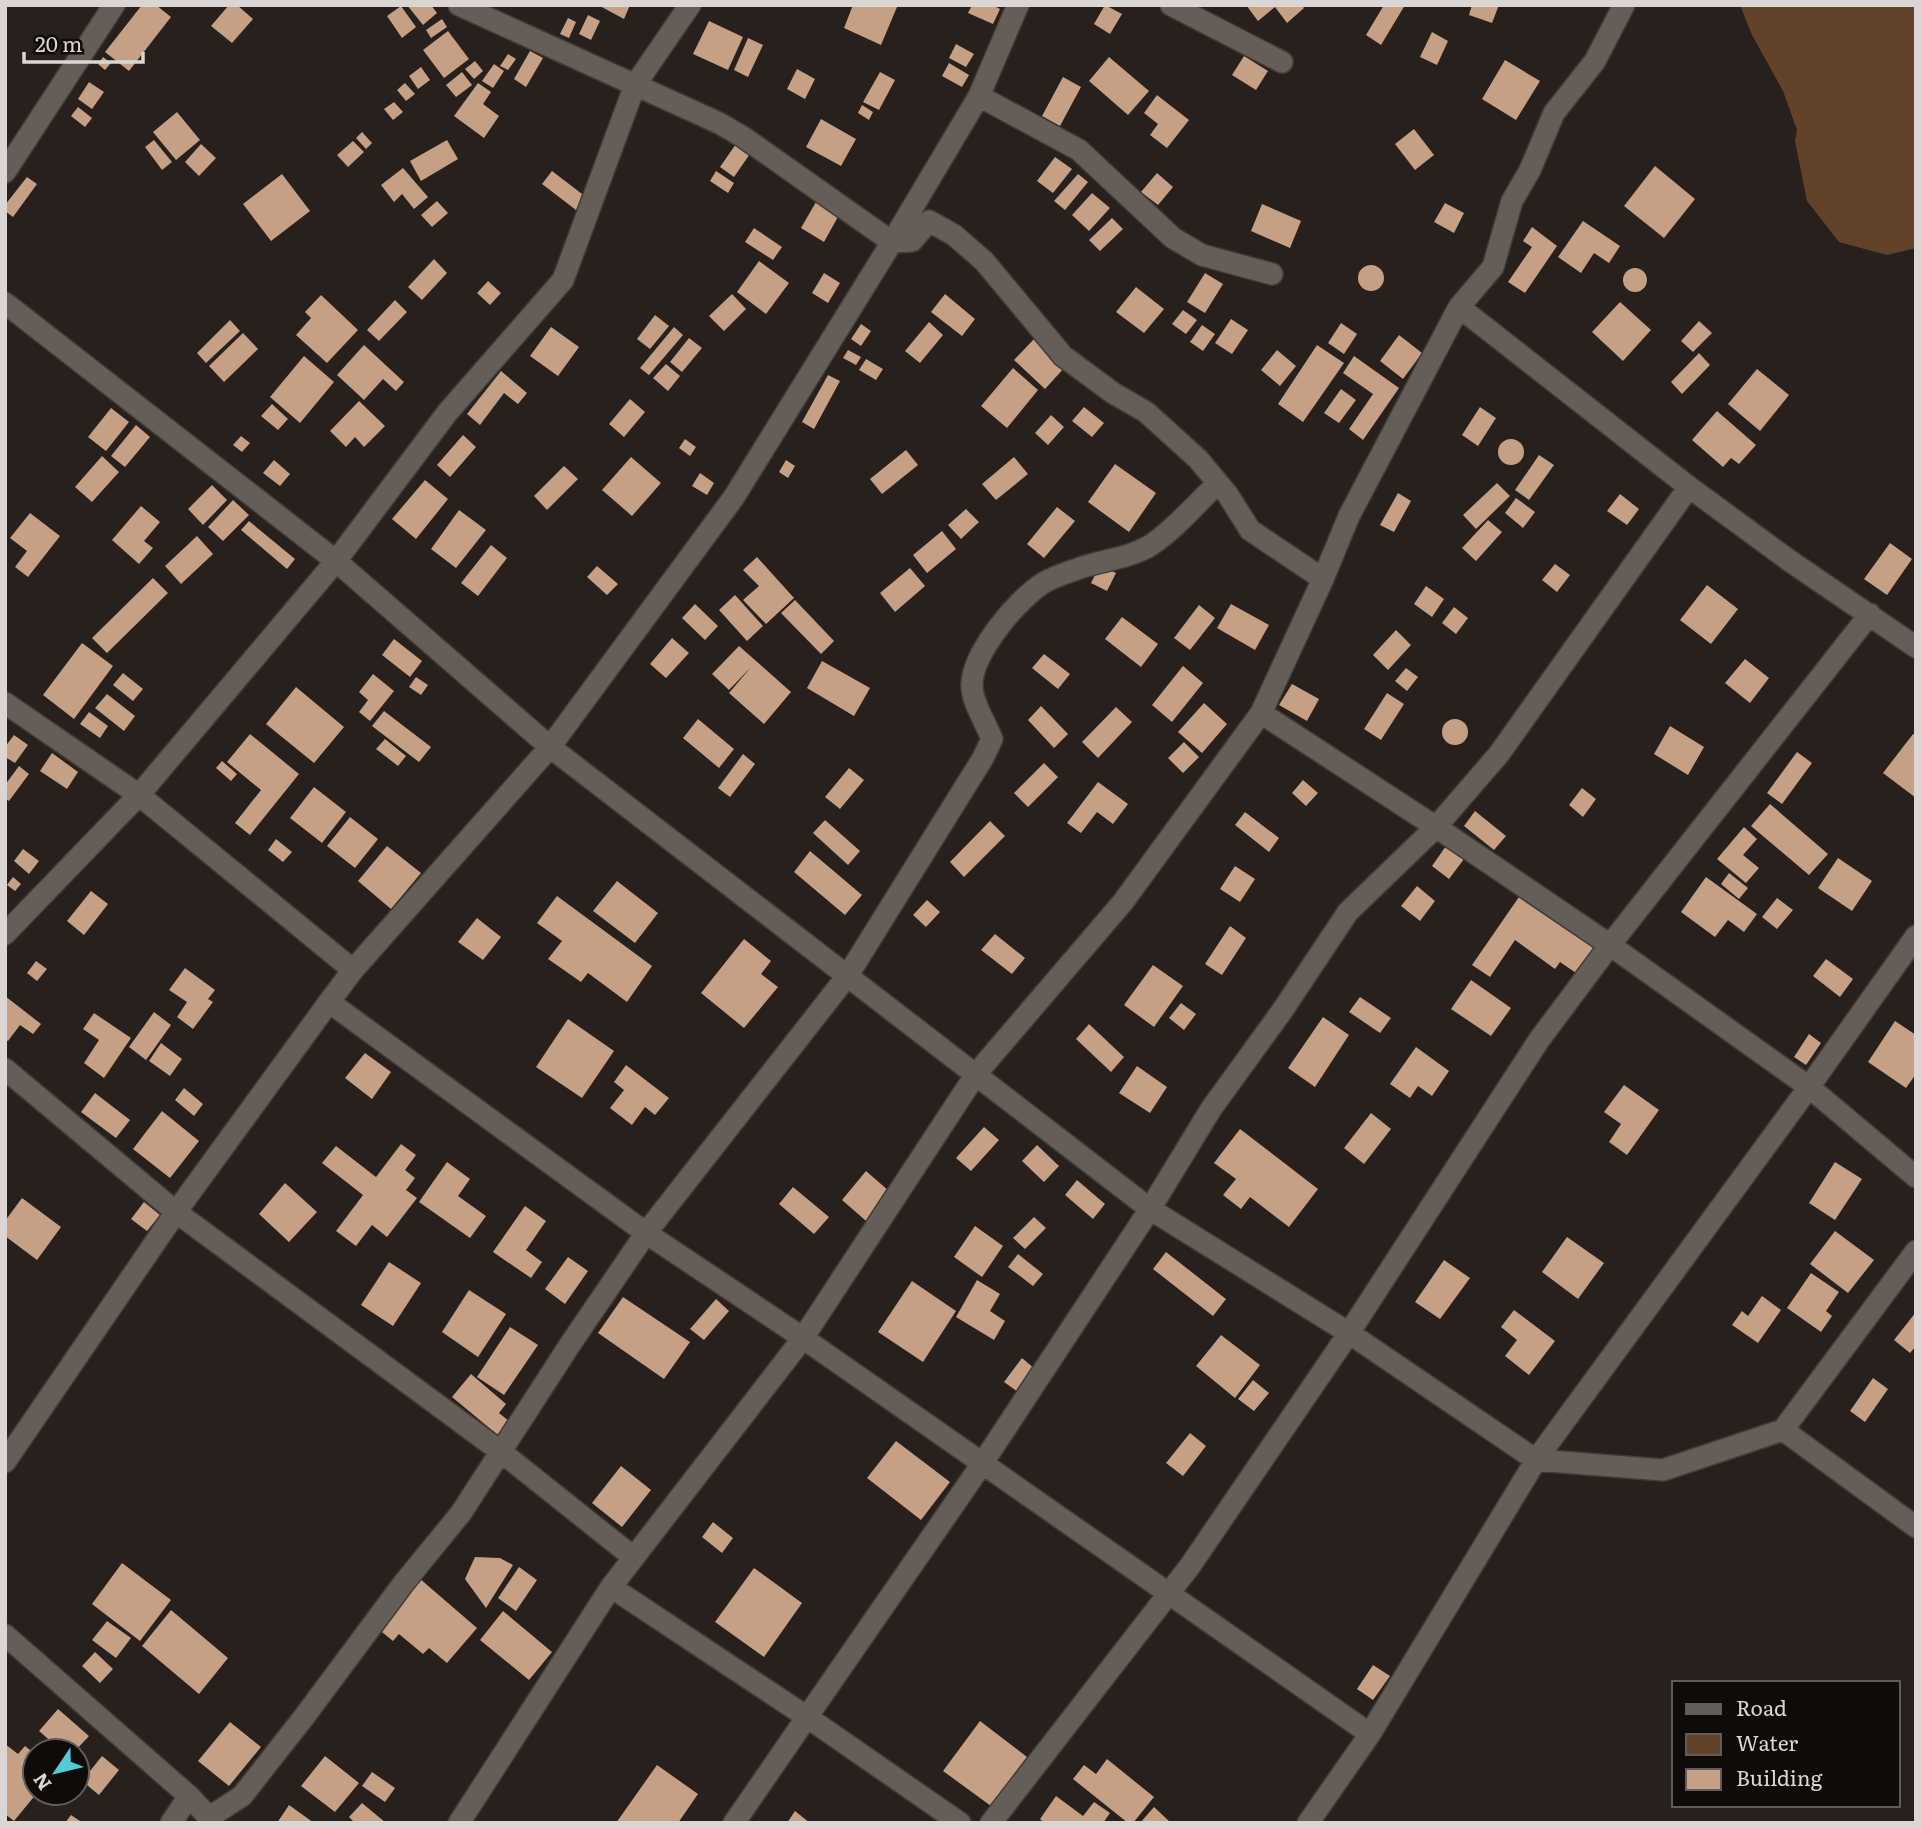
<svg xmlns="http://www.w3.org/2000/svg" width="1921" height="1828" viewBox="0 0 1921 1828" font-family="Literata,serif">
<rect width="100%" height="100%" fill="#27201c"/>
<!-- water -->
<path fill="#63422a" d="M1740,5H1916V248L1887,255L1839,242L1807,201L1795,141L1797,130L1783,91L1752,35Z"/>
<!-- building -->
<path fill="#c6a085" d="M142,5H156L171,17L129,71L105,52Z
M229,5H237L253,19L232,43L211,26Z
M407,5H431L437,13L423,25Z
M598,5H630L624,19Z
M853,5L897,7L881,45L844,28Z
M972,5H992L1000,9L993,24L968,13Z
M1105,5L1122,14L1110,34L1094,24Z
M1246,5H1302L1304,8L1287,23L1275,7L1258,21Z
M1384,5H1405L1381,45L1366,35Z
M1472,5H1499L1492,23L1469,15Z
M401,6L416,27L402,38L387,16Z
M588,15L600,21L591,40L579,34Z
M568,18L576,22L569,38L560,34Z
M442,19L447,27L431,38L426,30Z
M709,21L743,37L728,70L693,54Z
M448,31L469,59L444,78L423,50Z
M1432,32L1448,41L1437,65L1420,57Z
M748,38L763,45L748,77L734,70Z
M956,44L974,54L966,67L949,58Z
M530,51L543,58L526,87L514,79Z
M508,54L516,59L508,70L500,66Z
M1244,56L1268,71L1256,90L1232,75Z
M103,57L111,63L105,70L98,64Z
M1109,57L1149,91L1128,115L1089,81Z
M1505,60L1540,81L1516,120L1482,99Z
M475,61L483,71L474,79L465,69Z
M949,63L969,75L962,87L942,76Z
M494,64L504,71L493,88L482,81Z
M421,67L430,80L418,89L409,76Z
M797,69L815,79L805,99L787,89Z
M462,72L472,85L456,97L446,85Z
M880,72L895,80L879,110L863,102Z
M1063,77L1081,87L1060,126L1042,116Z
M89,82L104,92L92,109L78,99Z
M405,83L415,94L406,101L397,90Z
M478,83L491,92L483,104L499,116L484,138L454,116Z
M1157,95L1189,120L1167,148L1150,135L1158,124L1144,113Z
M394,102L403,112L393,120L384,109Z
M862,105L873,112L869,120L858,113Z
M78,107L92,118L85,127L71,116Z
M177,112L200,140L176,160L153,132Z
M821,119L856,139L841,166L806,147Z
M1414,129L1434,155L1415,170L1395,144Z
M362,132L372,143L366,149L356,138Z
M154,140L172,162L162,170L145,147Z
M447,140L458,159L421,181L410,161Z
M353,141L364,152L348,167L337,155Z
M738,141L752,151L734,177L720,167Z
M201,144L216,158L199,176L185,162Z
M1055,157L1072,169L1053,193L1037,181Z
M1655,166L1695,199L1664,238L1624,206Z
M403,168L428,197L414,209L402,194L394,202L381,185Z
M552,171L586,197L576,210L542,184Z
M716,171L734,183L728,193L710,181Z
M1157,173L1173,187L1158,205L1141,192Z
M282,174L310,211L271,241L243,204Z
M1078,174L1088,182L1065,210L1054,201Z
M27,177L37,184L13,217L5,211V205Z
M1092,193L1110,208L1089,231L1072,215Z
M437,201L448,213L432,227L421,215Z
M816,202L839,215L824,242L801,228Z
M1445,203L1464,213L1454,233L1434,222Z
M1262,204L1301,221L1290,248L1251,231Z
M1112,218L1123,229L1100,251L1089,240Z
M1583,221L1620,246L1609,263L1594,253L1581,273L1558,257Z
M1532,227L1557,246L1525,293L1508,282L1532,247L1523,241Z
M754,228L782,247L773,260L745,242Z
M434,259L447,273L422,300L408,287Z
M759,261L789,283L766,314L737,292Z
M1358 278a13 13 0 1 1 26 0a13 13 0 1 1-26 0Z
M1623 280a12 12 0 1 1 24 0a12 12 0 1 1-24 0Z
M824,273L840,283L828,303L812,293Z
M1205,273L1223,284L1205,313L1187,302Z
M488,281L501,293L490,305L477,293Z
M1136,287L1164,309L1144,333L1116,312Z
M732,294L746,309L724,331L709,316Z
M945,294L975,319L962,336L931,312Z
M321,295L358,330L327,363L296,335L311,318L305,312Z
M395,300L407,312L379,341L367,330Z
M1620,302L1651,330L1623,361L1592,332Z
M1183,310L1197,320L1186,334L1172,324Z
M655,315L669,326L650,349L637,339Z
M1231,319L1248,330L1232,354L1215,343Z
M230,320L240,331L206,363L197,353Z
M1699,321L1712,333L1693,352L1681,341Z
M929,322L943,335L920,363L905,351Z
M1341,323L1357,334L1344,354L1328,343Z
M861,324L871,331L861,346L851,339Z
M1202,325L1215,334L1203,351L1190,342Z
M551,327L579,347L558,376L530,356Z
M674,327L683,335L649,375L640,368Z
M243,333L258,349L224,382L209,366Z
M1399,335L1422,353L1403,379L1380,361Z
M689,338L702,348L682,372L670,362Z
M1034,339L1065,367L1045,389L1014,360Z
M364,345L404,382L396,391L383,379L364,400L337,375Z
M1317,345L1344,363L1303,422L1278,404Z
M848,350L861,357L856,365L843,358Z
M1277,350L1296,366L1280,386L1261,370Z
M1699,353L1710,365L1682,394L1671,382Z
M304,356L334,382L300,423L270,397Z
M1354,356L1399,388L1363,440L1349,429L1373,394L1343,373Z
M866,359L883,369L876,380L859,370Z
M666,364L680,376L668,391L653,378Z
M1013,368L1038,390L1007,428L981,406Z
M1757,369L1789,395L1760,431L1728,404Z
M501,371L527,393L518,404L504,393L480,425L467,414Z
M828,375L840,381L814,429L802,422Z
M1341,389L1356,400L1339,423L1324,413Z
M630,399L645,412L624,437L609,424Z
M359,401L385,426L364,447L355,437L346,447L330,431Z
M272,404L288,419L278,430L261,416Z
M1084,407L1104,423L1092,437L1072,421Z
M1480,407L1496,418L1478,446L1462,435Z
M111,408L129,422L106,451L88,437Z
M1717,411L1756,445L1739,464L1731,458L1723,467L1692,440Z
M1051,415L1064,427L1048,445L1035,433Z
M136,425L150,437L125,467L111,456Z
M463,435L476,447L450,477L437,465Z
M241,436L250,443L242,452L233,445Z
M1498 452a13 13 0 1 1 26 0a13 13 0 1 1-26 0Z
M685,439L696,447L690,456L679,448Z
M906,450L918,465L882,494L870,479Z
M1539,455L1554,465L1529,500L1515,490Z
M102,456L119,472L92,502L75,487Z
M631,457L661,483L632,516L602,490Z
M1014,457L1028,474L996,500L982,484Z
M274,460L290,474L280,486L263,473Z
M786,460L795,466L788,478L779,472Z
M1115,464L1156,493L1129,532L1088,502Z
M564,466L578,479L547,510L534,496Z
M700,473L714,483L707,495L692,486Z
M425,480L448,499L416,539L392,519Z
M1497,483L1510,496L1476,529L1463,515Z
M212,485L227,500L203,525L188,509Z
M1398,493L1411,501L1394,532L1380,525Z
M1620,494L1639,509L1627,525L1607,511Z
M1516,498L1535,512L1523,528L1505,513Z
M233,500L249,515L223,541L208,527Z
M141,506L160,522L144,541L153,548L139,564L112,540Z
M1057,507L1075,521L1044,558L1027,544Z
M966,509L979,522L961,539L948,525Z
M459,510L486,530L456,568L431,549Z
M30,513L60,536L28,577L15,567L27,551L10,538Z
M1488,520L1502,532L1476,561L1462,548Z
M249,521L295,559L287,569L241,530Z
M942,531L956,549L927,573L913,555Z
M197,536L213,554L181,584L165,566Z
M1890,543L1912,559L1887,595L1864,579Z
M491,545L507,558L478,596L461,583Z
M757,557L794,598L766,624L743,600L759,586L743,570Z
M1555,564L1570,575L1557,592L1542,580Z
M1100,565L1116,573L1107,591L1091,583Z
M597,566L618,584L607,595L587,577Z
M910,568L925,586L895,612L880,593Z
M153,578L168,593L107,653L92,638Z
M1707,585L1738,609L1711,644L1680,620Z
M1426,586L1444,599L1432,617L1414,604Z
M735,595L763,626L747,641L719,610Z
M795,600L834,641L821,654L781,613Z
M695,604L718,626L705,640L682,618Z
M1231,604L1269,625L1255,650L1217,628Z
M1199,605L1215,618L1190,650L1174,638Z
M1454,607L1468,618L1456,634L1442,623Z
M1122,617L1158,644L1141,667L1105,639Z
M1396,630L1411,645L1388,670L1373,655Z
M672,638L689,653L666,678L650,664Z
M394,639L422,661L410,677L382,655Z
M82,643L113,666L74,719L43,695Z
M739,646L791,692L764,724L729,693L751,667L729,690L712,674Z
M1044,654L1070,674L1058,689L1032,668Z
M1745,659L1769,678L1750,703L1725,683Z
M822,661L870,688L854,716L807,688Z
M1183,666L1203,683L1172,722L1152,705Z
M1406,668L1418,677L1407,691L1395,681Z
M123,673L143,689L133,701L113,685Z
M373,674L394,691L370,721L359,712L368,700L359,692Z
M416,677L428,685L421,695L409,687Z
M1292,684L1319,699L1307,721L1279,705Z
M296,687L344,727L314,763L266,724Z
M1387,693L1404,704L1381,740L1364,729Z
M107,694L135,716L124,731L95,708Z
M1204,703L1227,724L1202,753L1178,732Z
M1041,706L1068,734L1054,748L1028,720Z
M1116,707L1132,722L1098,758L1082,742Z
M384,711L431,747L419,762L372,726Z
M89,712L108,726L100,738L80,724Z
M1442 732a13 13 0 1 1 26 0a13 13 0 1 1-26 0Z
M698,719L734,749L719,768L683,738Z
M1670,726L1704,747L1688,775L1654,754Z
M250,734L299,774L250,835L235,823L261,790L227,762Z
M1913,734L1916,736V798L1883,773Z
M14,735L28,745L15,763L5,757V747Z
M385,739L406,756L398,766L376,749Z
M1184,742L1199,757L1183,773L1168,758Z
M1797,752L1812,763L1782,804L1767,793Z
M52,753L78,772L67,789L40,771Z
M743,754L755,764L730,797L718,788Z
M222,761L237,774L231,781L216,768Z
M1044,763L1058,777L1028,807L1014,793Z
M19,766L29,774L9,801L5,798V785Z
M849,768L864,780L840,809L825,797Z
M1303,780L1318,793L1306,806L1292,793Z
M1098,782L1128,804L1113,824L1097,812L1081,833L1067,823Z
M314,787L346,812L322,843L290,818Z
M1582,788L1596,799L1583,817L1569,805Z
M1770,804L1828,854L1809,875L1751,826Z
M1475,811L1506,836L1494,850L1464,826Z
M1245,812L1279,838L1269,852L1235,825Z
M350,817L378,839L355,868L327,846Z
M825,820L860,851L848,865L813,833Z
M990,821L1005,836L964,877L950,862Z
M1744,827L1757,839L1743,855L1759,868L1746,883L1717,859Z
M276,839L292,852L283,862L268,850Z
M387,846L421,873L391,909L358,881Z
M1446,846L1464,859L1449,879L1432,866Z
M23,849L39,861L29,874L14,861Z
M810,851L862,895L845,915L794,872Z
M1838,858L1872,881L1852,911L1818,888Z
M1235,866L1255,879L1240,902L1220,889Z
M1729,873L1748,888L1739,899L1721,884Z
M13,877L21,884L15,891L7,885Z
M1706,877L1757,914L1744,932L1728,920L1715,937L1681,912Z
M617,881L658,913L635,943L593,911Z
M1417,886L1435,901L1420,921L1401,906Z
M91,891L108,904L84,935L67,921Z
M1521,894L1598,948L1579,975L1560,962L1555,969L1515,940L1490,977L1472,965Z
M557,896L652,966L627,1002L588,973L581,982L548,959L562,941L537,923Z
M1777,898L1793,910L1777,929L1762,917Z
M927,900L940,912L926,927L913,915Z
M477,918L501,937L483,960L458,942Z
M1230,926L1246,938L1222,975L1205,964Z
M995,934L1025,958L1012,974L981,950Z
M744,939L771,961L761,974L778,987L744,1028L701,993Z
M1826,959L1853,979L1840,997L1813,976Z
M36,961L47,969L37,981L27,973Z
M1153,965L1183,986L1154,1027L1124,1005Z
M185,968L215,990L208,999L213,1002L193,1029L177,1017L187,1002L169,990Z
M1471,980L1511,1008L1491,1036L1451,1009Z
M5,996L41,1024L33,1034L20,1025L8,1041L5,1039Z
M1360,997L1391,1018L1380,1033L1349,1012Z
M1181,1003L1196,1014L1184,1030L1169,1018Z
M154,1012L171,1025L146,1060L129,1047Z
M94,1013L131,1038L104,1078L84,1063L99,1040L83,1029Z
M1323,1017L1349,1035L1315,1087L1288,1068Z
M568,1019L614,1051L582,1098L536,1067Z
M1895,1021L1916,1035V1074L1906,1088L1868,1062Z
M1089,1024L1124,1057L1111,1072L1076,1039Z
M1809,1034L1821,1043L1806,1065L1794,1057Z
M161,1043L182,1059L170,1076L149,1061Z
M1416,1047L1449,1071L1432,1096L1418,1086L1410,1098L1390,1084Z
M365,1053L391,1072L372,1099L345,1078Z
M626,1065L669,1098L655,1115L645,1107L632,1125L610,1108L624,1090L614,1082Z
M1137,1066L1167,1087L1150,1113L1119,1093Z
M1624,1085L1659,1110L1627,1155L1609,1142L1621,1124L1604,1112Z
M184,1088L203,1104L194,1116L175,1100Z
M95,1093L130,1120L116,1138L81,1112Z
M162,1111L199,1141L170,1178L133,1149Z
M1371,1113L1391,1129L1364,1164L1344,1148Z
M984,1127L999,1140L971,1171L956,1158Z
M1240,1129L1318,1189L1289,1227L1250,1197L1241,1209L1223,1195L1236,1179L1214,1163Z
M401,1144L416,1155L405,1170L415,1178L406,1190L417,1198L387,1237L372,1225L356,1246L336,1231L363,1195L322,1163L336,1146L376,1177Z
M1037,1145L1059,1166L1044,1182L1022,1161Z
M447,1162L470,1179L458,1196L486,1216L470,1238L419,1202Z
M1835,1162L1862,1179L1835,1220L1809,1203Z
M866,1171L897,1198L873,1227L842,1200Z
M1077,1180L1105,1204L1093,1219L1065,1195Z
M285,1183L317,1212L289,1242L259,1214Z
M793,1187L829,1217L814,1234L779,1204Z
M22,1198L61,1227L37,1260L5,1236V1221Z
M144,1202L160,1215L147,1231L131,1219Z
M525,1206L546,1221L526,1250L542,1262L531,1278L493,1252Z
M1034,1217L1046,1228L1025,1249L1013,1238Z
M975,1226L1003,1246L982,1277L954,1257Z
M1835,1231L1874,1260L1848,1293L1810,1264Z
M1567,1237L1604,1263L1578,1299L1542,1272Z
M1166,1252L1226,1299L1213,1316L1153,1269Z
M1018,1254L1043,1274L1033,1286L1008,1267Z
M568,1257L588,1271L565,1304L545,1289Z
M1444,1260L1470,1278L1440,1319L1415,1302Z
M389,1262L421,1283L393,1326L361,1305Z
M1811,1273L1839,1292L1826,1311L1832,1316L1821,1332L1787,1308Z
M977,1280L1000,1294L990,1311L1005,1321L994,1340L956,1317Z
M912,1281L956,1311L923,1362L878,1332Z
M469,1290L506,1314L478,1357L442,1332Z
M1762,1296L1781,1310L1758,1343L1732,1325L1742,1311L1748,1316Z
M623,1297L690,1342L664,1379L598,1333Z
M716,1299L729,1311L704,1340L690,1329Z
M1514,1310L1555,1341L1529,1375L1505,1356L1517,1340L1501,1327Z
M1916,1312V1346L1910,1353L1894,1340Z
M510,1327L538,1345L504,1395L477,1377Z
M1221,1335L1260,1365L1235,1398L1196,1366Z
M1022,1358L1035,1369L1018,1392L1004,1382Z
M471,1374L506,1404L499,1413L510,1422L499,1436L452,1397Z
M1873,1378L1888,1389L1865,1422L1850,1411Z
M1253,1380L1269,1393L1254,1411L1238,1399Z
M1190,1433L1206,1446L1183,1476L1166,1463Z
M896,1441L950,1482L921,1520L867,1478Z
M621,1466L651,1490L622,1527L592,1503Z
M713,1522L733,1538L722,1553L702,1537Z
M475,1557L500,1558L513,1565L486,1608L465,1579Z
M122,1563L171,1600L140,1641L92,1604Z
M519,1567L537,1580L516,1611L498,1598Z
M754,1568L802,1603L764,1657L715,1622Z
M419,1578L477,1628L447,1663L429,1648L423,1654L399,1634L393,1641L377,1628Z
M171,1610L228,1658L199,1694L142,1646Z
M503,1611L552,1652L529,1680L480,1640Z
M107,1621L131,1638L116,1658L92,1640Z
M95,1652L113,1669L100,1683L82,1666Z
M1373,1665L1390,1676L1373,1700L1357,1689Z
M58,1709L89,1736L75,1751H62L39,1731Z
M980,1721L1027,1757L991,1806L943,1771Z
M230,1722L261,1747L229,1786L198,1761Z
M5,1744L18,1754L25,1746L35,1754L37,1793L14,1821L5,1814Z
M102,1756L119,1770L99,1795L82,1781Z
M325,1756L359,1783L335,1812L301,1786Z
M1107,1759L1154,1797L1133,1823H1128L1073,1779L1084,1765L1096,1774Z
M657,1765L698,1794L678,1823H616Z
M372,1772L395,1788L385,1802L362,1786Z
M1056,1796L1083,1816L1094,1802L1110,1813L1103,1823H1044L1040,1819Z
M362,1803L386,1823H355L349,1817Z
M289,1805L314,1823H277Z
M1154,1807L1171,1823H1140Z
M795,1811L810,1823H787Z
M71,1815L83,1823H65Z"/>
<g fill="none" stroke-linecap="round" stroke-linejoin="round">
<defs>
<path id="street" d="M459,5L719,123L743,137L892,242L912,241L929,221L954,235L984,261L1063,356L1113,393L1146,412L1198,459L1228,495L1250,530L1323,579
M1171,5L1282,62
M979,96L1079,150L1173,238L1202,255L1272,274
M5,172L114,5
M5,303L336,561L550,747L1150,1209L1349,1333L1536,1460L1663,1470L1783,1430L1916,1527
M1459,307L1689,487L1790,561L1916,647
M5,703L139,795L353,970
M1261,713L1436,827L1610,945L1809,1087L1916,1177
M5,934L139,795L336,561L447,413L563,280L635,85L690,5
M329,1002L646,1233L803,1338L1370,1734
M5,1069L176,1212L500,1451L633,1557
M1783,1430L1916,1251
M5,1462L176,1212L329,1002L353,970L550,747L734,497L892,242L979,96L1018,5
M611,1587L807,1717L982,1464L1150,1209L1211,1109L1282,1011L1348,912L1436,827L1499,754L1689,487
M5,1635L189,1796L214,1823
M208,1818L242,1796L304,1717L403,1584L461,1513L571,1343L646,1233L848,975L983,758L992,739C986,723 971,701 972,684C973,652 1018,598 1045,582C1055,576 1069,572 1080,568C1103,560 1130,558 1151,545C1174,530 1198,502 1218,483
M171,1823L189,1796
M459,1823L611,1587L803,1338L976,1074L1123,902L1261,713L1323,579L1349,516L1459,307L1493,267L1512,201L1530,170L1554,113L1595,61L1624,5
M734,1823L807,1717L960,1823
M991,1823L1190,1566L1349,1333L1539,1040L1610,945L1870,614
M1308,1823L1370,1734L1536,1460L1809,1087L1916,936"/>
</defs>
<!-- street casing -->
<use href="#street" stroke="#413b37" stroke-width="24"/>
<!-- street -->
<use href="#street" stroke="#655d57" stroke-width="21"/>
</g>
<!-- border -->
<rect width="1921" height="1828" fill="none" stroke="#dbd6d3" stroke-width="14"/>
<!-- legend -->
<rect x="1672" y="1681" width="228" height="126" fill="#0e0b09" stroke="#605c5a" stroke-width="2"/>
<rect x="1686" y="1704" width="35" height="10" fill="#655d57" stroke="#605c5a" stroke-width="2"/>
<text x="1736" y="1716" font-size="21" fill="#dbd6d3">Road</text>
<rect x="1686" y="1734" width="35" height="21" fill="#63422a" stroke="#605c5a" stroke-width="2"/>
<text x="1736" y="1751" font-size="21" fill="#dbd6d3">Water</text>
<rect x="1686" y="1769" width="35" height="21" fill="#c6a085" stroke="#605c5a" stroke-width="2"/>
<text x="1736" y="1786" font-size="21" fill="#dbd6d3">Building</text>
<!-- north arrow -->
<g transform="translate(56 1772) rotate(235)"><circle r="33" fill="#0e0b09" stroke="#605c5a" stroke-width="2"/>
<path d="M0-5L12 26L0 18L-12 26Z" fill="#52cbd9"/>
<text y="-10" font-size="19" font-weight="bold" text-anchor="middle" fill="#dbd6d3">N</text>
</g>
<!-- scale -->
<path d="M24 52v10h119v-10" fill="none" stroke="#dbd6d3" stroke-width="3.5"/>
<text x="35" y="52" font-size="21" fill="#dbd6d3" stroke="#0e0b09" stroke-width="5" paint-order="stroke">20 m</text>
</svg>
